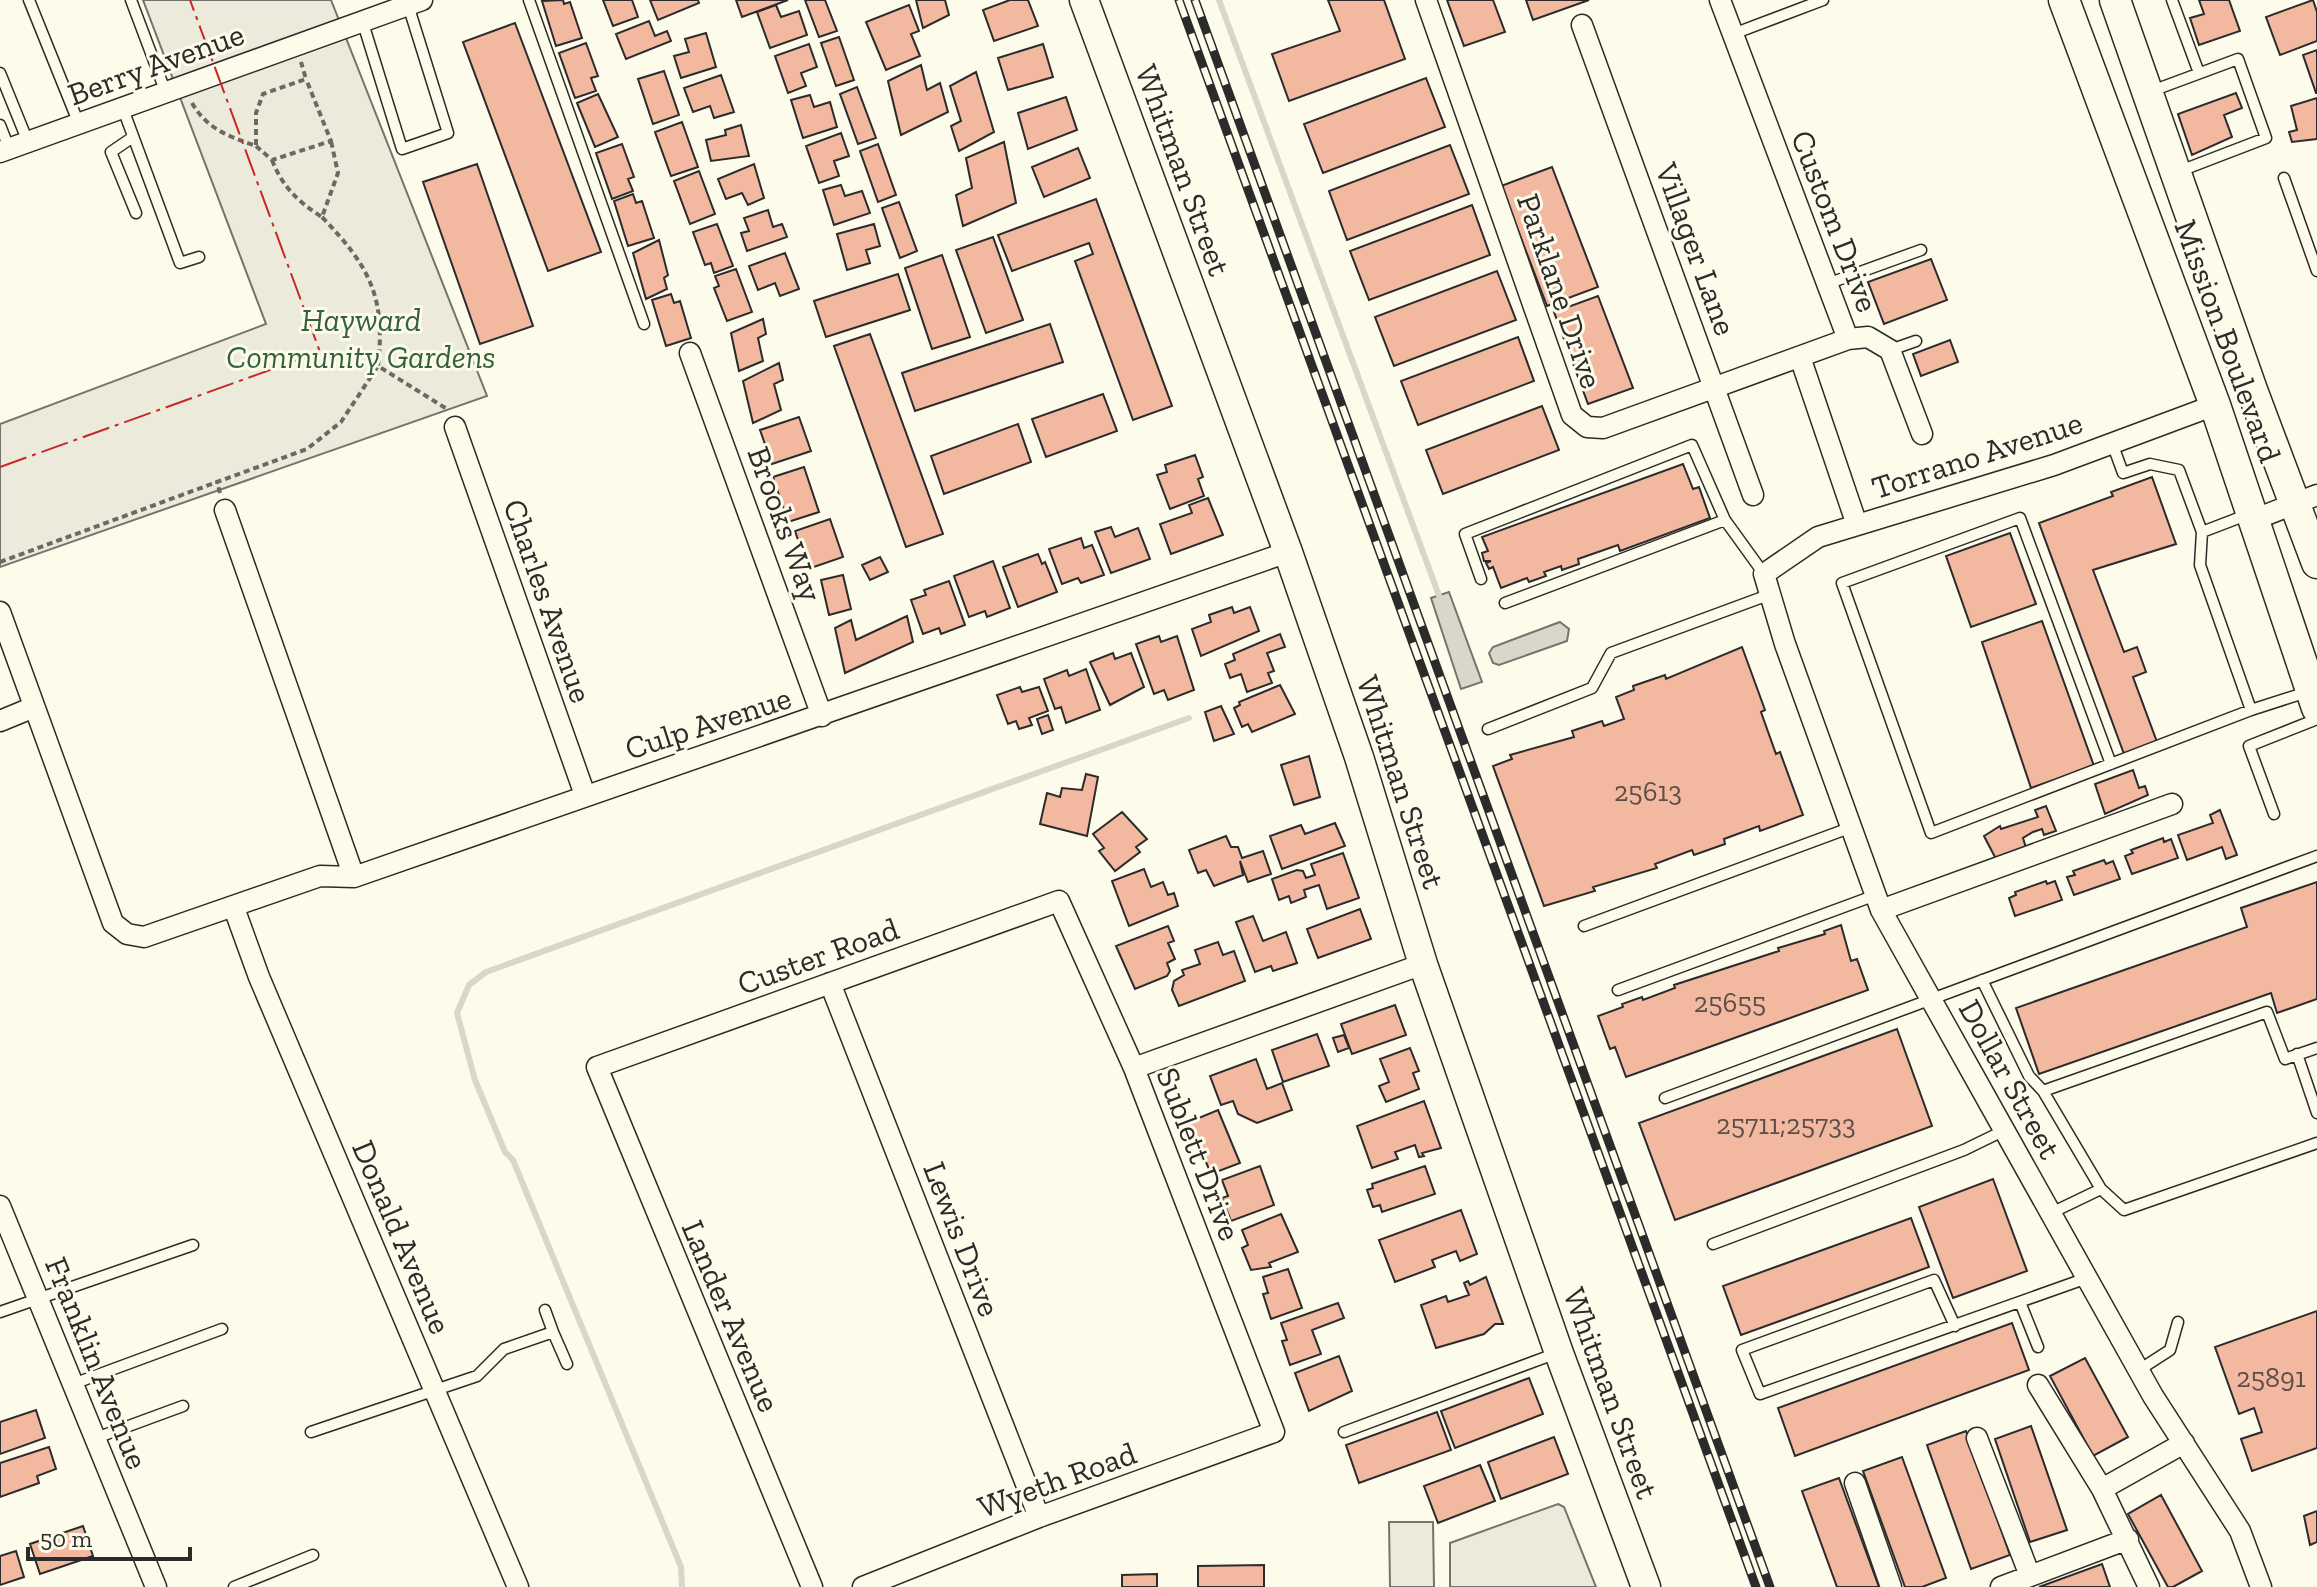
<svg xmlns="http://www.w3.org/2000/svg" width="2317" height="1587" viewBox="0 0 2317 1587" font-family="'Zilla Slab',serif">
<rect width="100%" height="100%" fill="#fdfbea"/>
<!-- green -->
<path fill="#ecebdb" stroke="#74746e" stroke-width="2" d="M143,0H331L487,396L0,567V424L266,324Z
M1558,1504L1564,1507L1596,1587H1450V1543Z
M1389,1522H1433L1434,1587H1390Z"/>
<!-- water -->
<path fill="#d8d7c9" stroke="#74746e" stroke-width="2" d="M1449,592L1482,682L1461,689L1431,598Z
M1560,622L1569,629L1567,641L1499,665L1493,663L1489,653L1493,647Z"/>
<g fill="none" stroke-linecap="round" stroke-linejoin="round">
<!-- stream -->
<path stroke="#d8d7c9" stroke-width="6" d="M1219,0L1441,601
M682,1587L681,1567L513,1160L505,1152L475,1080L457,1013L469,985L486,972L1189,718"/>
</g>
<!-- building -->
<path fill="#f2b8a0" stroke="#2b2b2b" stroke-width="2" d="M563,0L564,4L570,2L582,38L556,46L542,1Z
M603,0H632L638,17L613,26Z
M650,0H698L699,3L658,20Z
M736,0H788L742,17Z
M805,0H825L837,31L819,37Z
M916,0H945L949,15L923,28Z
M1010,0H1028L1038,26L994,41L983,10Z
M1328,0H1384L1405,59L1289,101L1272,54L1340,31Z
M1447,0H1493L1505,32L1464,46Z
M1526,0H1589L1533,20Z
M2199,0H2229L2240,31L2199,45L2190,18L2204,14Z
M2313,0L2317,12V41L2280,55L2266,17Z
M776,5L781,17L799,11L807,35L770,48L757,12Z
M909,5L919,31L911,34L920,56L886,70L866,22Z
M649,21L655,36L667,31L671,41L626,59L616,34Z
M515,23L601,252L548,271L463,42Z
M706,33L716,67L681,78L674,56L689,52L685,39Z
M839,37L854,80L836,86L821,43Z
M586,43L598,76L591,78L596,91L575,98L559,53Z
M809,44L817,67L801,73L806,86L788,93L775,56Z
M1043,44L1053,77L1008,90L998,58Z
M2317,50V93H2316L2303,55Z
M921,65L927,90L940,83L948,112L901,135L888,81Z
M664,71L679,115L653,124L638,79Z
M976,72L994,132L959,151L951,126L961,121L950,86Z
M721,75L734,112L714,118L710,106L693,112L684,88Z
M1426,78L1445,127L1323,173L1304,124Z
M857,87L876,138L858,144L840,94Z
M2236,93L2242,108L2224,115L2232,137L2192,155L2178,114Z
M598,94L618,137L595,147L577,103Z
M810,95L814,107L830,102L837,127L803,138L791,100Z
M1066,97L1077,130L1028,149L1018,113Z
M2317,98V139L2292,142L2289,132L2297,130L2291,106Z
M682,122L698,167L671,176L655,132Z
M741,125L749,156L711,161L706,140L726,135L725,130Z
M841,133L849,156L834,161L839,176L819,183L806,146Z
M1004,142L1016,203L963,226L956,195L972,188L966,158Z
M622,144L634,177L628,179L633,191L612,199L596,153Z
M878,144L896,195L878,202L860,151Z
M1450,145L1469,194L1347,240L1329,191Z
M1078,148L1090,178L1044,197L1032,167Z
M477,164L533,326L480,344L423,182Z
M754,164L764,198L748,205L742,193L726,199L718,179Z
M1552,167L1598,287L1547,306L1501,186Z
M699,171L715,214L690,224L674,181Z
M841,185L845,196L862,191L870,213L834,225L823,190Z
M633,194L636,203L642,201L654,238L628,246L614,201Z
M1096,199L1172,406L1133,420L1075,261L1093,254L1089,243L1012,271L998,235Z
M899,202L917,251L900,258L882,208Z
M1472,205L1490,255L1369,300L1350,251Z
M768,210L773,227L782,224L787,237L747,251L741,233L749,231L744,218Z
M717,224L733,266L714,273L711,263L705,265L693,232Z
M874,224L880,246L866,250L870,263L847,270L837,234Z
M993,237L1023,320L986,333L956,250Z
M659,240L668,275L664,278L667,289L646,299L633,253Z
M785,253L799,289L780,296L775,283L758,290L749,266Z
M942,255L970,337L932,349L905,268Z
M1931,259L1947,300L1884,324L1868,282Z
M736,269L752,312L727,321L714,288L719,286L715,276Z
M1497,271L1516,320L1394,366L1375,317Z
M898,274L910,310L826,337L814,301Z
M671,294L674,303L680,301L691,338L666,346L652,300Z
M1598,296L1633,388L1588,404L1554,312Z
M763,319L766,334L758,338L763,361L739,371L731,333Z
M1050,324L1063,362L915,411L902,373Z
M870,334L943,534L906,547L834,346Z
M1518,337L1534,381L1418,425L1401,381Z
M1950,340L1958,362L1921,376L1913,354Z
M779,363L783,380L774,384L781,410L753,423L743,381Z
M1103,394L1117,431L1046,457L1032,419Z
M1542,406L1559,450L1443,494L1426,450Z
M799,417L811,451L772,464L760,430Z
M1018,424L1031,462L944,494L931,456Z
M1195,455L1203,477L1198,479L1204,496L1170,509L1157,475L1167,472L1165,465Z
M1683,464L1693,489L1699,487L1710,518L1620,551L1618,545L1578,559L1579,564L1562,570L1561,566L1544,572L1546,576L1529,582L1527,578L1501,588L1493,567L1489,569L1486,563L1491,561H1484L1482,553L1488,551L1482,537Z
M804,467L819,512L788,522L773,477Z
M2152,477L2176,544L2093,570L2124,652L2137,647L2146,672L2133,677L2157,742L2124,754L2039,523L2113,496L2111,492Z
M1208,498L1223,535L1171,554L1160,524L1192,513L1189,505Z
M830,519L843,557L808,569L795,531Z
M1111,527L1115,537L1138,528L1150,559L1111,573L1095,532Z
M2010,533L2036,604L1971,627L1946,556Z
M1081,538L1084,548L1092,545L1104,575L1081,583L1078,578L1062,584L1049,549Z
M1038,554L1042,564L1045,562L1057,592L1018,607L1003,567Z
M880,557L888,572L870,580L862,565Z
M993,561L1010,608L987,617L985,611L969,617L954,576Z
M843,575L851,609L829,615L821,580Z
M949,581L965,625L941,634L939,628L923,634L911,600L926,595L924,590Z
M1232,607L1234,613L1250,607L1259,631L1201,656L1192,629L1211,622L1209,615Z
M907,616L913,642L845,673L835,628L851,620L856,640Z
M2042,621L2094,766L2031,788L1982,642Z
M1280,634L1285,647L1267,653L1274,671L1268,673L1272,683L1247,692L1241,674L1230,678L1225,664L1235,660L1233,654Z
M1159,636L1161,642L1177,636L1194,690L1168,700L1164,690L1154,694L1136,644Z
M1742,647L1765,710L1761,712L1776,754L1780,752L1803,815L1760,831L1759,826L1724,839L1725,844L1694,855L1692,850L1655,864L1657,868L1593,887L1595,891L1544,906L1493,766L1512,759L1510,755L1574,737L1572,731L1602,721L1604,726L1624,719L1616,697L1634,690L1633,686L1665,675L1666,679Z
M1113,653L1115,659L1131,653L1144,687L1110,705L1090,662Z
M1086,669L1100,710L1066,723L1061,707L1055,709L1044,679L1067,670L1069,676Z
M1280,685L1295,714L1252,732L1248,724L1242,727L1234,708L1240,705L1239,702Z
M1020,687L1022,692L1039,687L1048,711L1029,718L1032,725L1019,729L1016,721L1008,724L997,695Z
M1221,706L1234,734L1214,741L1205,712Z
M1048,715L1053,730L1042,734L1037,719Z
M1309,756L1320,797L1294,805L1281,765Z
M2133,770L2139,788L2145,786L2148,795L2105,814L2095,784Z
M1086,774L1098,777L1087,836L1040,824L1047,793L1060,797L1062,788L1082,790Z
M2046,806L2056,831L2044,835L2042,829L2033,832L2023,838L2026,848L1996,859L1984,836L2000,826L2001,829L2038,817L2035,810Z
M2220,810L2237,855L2226,859L2222,847L2187,860L2178,835L2213,823L2210,815Z
M1122,812L1147,839L1136,847L1140,852L1115,871L1099,851L1104,848L1093,834Z
M1335,823L1345,846L1282,869L1270,836L1301,825L1305,834Z
M1226,836L1231,847H1238L1242,858L1263,851L1271,874L1248,882L1240,861L1243,875L1214,886L1206,870L1198,873L1189,850Z
M2163,838L2164,842L2171,839L2178,858L2132,874L2125,856L2133,853L2131,850Z
M1343,853L1359,898L1327,909L1319,885L1304,890L1306,897L1291,903L1289,896L1279,900L1272,879L1297,870L1303,871L1306,878L1315,875L1311,864Z
M2104,860L2106,864L2113,861L2120,879L2074,895L2067,877L2075,875L2073,871Z
M1144,869L1151,887L1163,882L1168,895L1174,893L1178,906L1129,926L1112,881Z
M2046,881L2047,884L2055,881L2062,900L2015,916L2009,898L2016,895L2015,892Z
M2317,882V999L2277,1013L2271,993L2039,1074L2016,1008L2247,927L2241,908Z
M1360,909L1371,939L1318,958L1307,929Z
M1253,916L1263,941L1286,932L1297,963L1273,971L1271,966L1255,972L1236,922Z
M1841,925L1851,961L1857,959L1868,990L1626,1077L1615,1047L1610,1049L1598,1016L1623,1007L1622,1004L1642,997L1643,1000L1675,988L1674,985L1779,951L1778,948L1825,934L1824,931Z
M1168,926L1174,941L1168,943L1175,959L1167,963L1170,971L1167,976L1135,989L1116,946Z
M1218,942L1223,955L1234,951L1245,981L1179,1006L1172,990L1174,981L1184,975L1182,970L1200,964L1195,950Z
M1395,1005L1406,1035L1352,1054L1341,1024Z
M1897,1029L1932,1126L1675,1220L1639,1123Z
M1317,1034L1329,1066L1283,1082L1272,1050Z
M1344,1035L1349,1048L1338,1052L1333,1038Z
M1410,1048L1419,1071L1413,1073L1419,1089L1386,1102L1379,1086L1389,1082L1380,1059Z
M1256,1059L1267,1089L1282,1083L1292,1110L1257,1123L1238,1114L1233,1101L1221,1105L1210,1076Z
M1424,1101L1441,1148L1422,1153L1424,1156L1419,1157L1415,1145L1395,1152L1398,1159L1372,1168L1357,1126Z
M1218,1110L1240,1163L1211,1174L1189,1122Z
M1260,1166L1274,1205L1231,1221L1222,1198L1228,1196L1222,1180Z
M1425,1166L1435,1194L1382,1212L1380,1205L1373,1207L1367,1190L1373,1188L1372,1184Z
M1993,1179L2027,1271L1953,1298L1919,1207Z
M1461,1210L1477,1254L1460,1261L1456,1251L1432,1260L1435,1267L1395,1282L1379,1240Z
M1281,1214L1298,1252L1269,1263L1271,1267L1251,1270L1242,1248L1248,1245L1242,1230Z
M1911,1218L1929,1267L1741,1335L1723,1286Z
M1288,1269L1302,1308L1271,1319L1263,1294L1268,1293L1263,1277Z
M1486,1277L1503,1324H1495L1484,1334L1436,1348L1421,1305L1446,1296L1448,1302L1469,1295L1464,1283L1468,1281L1470,1285Z
M1338,1303L1344,1318L1312,1330L1321,1354L1290,1365L1282,1341L1287,1340L1281,1323Z
M2317,1311V1448L2252,1471L2241,1439L2262,1432L2254,1408L2239,1414L2215,1347Z
M2012,1323L2029,1370L1795,1456L1778,1408Z
M1339,1356L1352,1391L1309,1411L1295,1373Z
M2085,1358L2128,1437L2093,1456L2050,1376Z
M1529,1378L1543,1414L1455,1448L1441,1411Z
M36,1410L45,1438L0,1454V1422Z
M1437,1412L1451,1450L1359,1483L1346,1445Z
M2031,1426L2067,1530L2030,1542L1995,1439Z
M1966,1431L2010,1555L1971,1569L1927,1445Z
M1554,1437L1568,1474L1501,1499L1488,1462Z
M49,1447L56,1469L37,1476L39,1483L0,1497V1463Z
M1902,1457L1946,1578L1922,1587H1905L1863,1471Z
M1480,1465L1495,1501L1438,1523L1424,1486Z
M1839,1478L1879,1587H1837L1802,1491Z
M2161,1495L2202,1571L2173,1587H2168L2128,1514Z
M2317,1511V1542L2310,1545L2304,1516Z
M83,1526L93,1556L40,1574L30,1544Z
M16,1551L24,1577L0,1585V1556Z
M2102,1564L2110,1587H2039Z
M1264,1565V1587H1198V1566Z
M1157,1574V1587H1122V1575Z"/>
<g fill="none" stroke-linecap="round" stroke-linejoin="round">
<defs>
<path id="lane" d="M29,0L79,124
M131,0L166,93
M529,0L644,324
M2172,0L2199,73
M362,20L402,149L448,133L408,5
M1733,34L1823,0
M0,73L28,142
M2149,92L2238,59L2266,138L2180,171
M123,109L180,263L199,257
M0,125L9,148
M133,137L111,152L136,213
M2284,178L2317,271
M1827,284L1921,250
M1890,350L1916,341
M2112,443L2123,473L2150,464L2179,470L2202,532L2249,514
M2202,532L2200,565L2251,710L2307,692
M1481,579L1465,534L1692,445L1725,520
M1505,603L1725,520L1764,574
M1488,729L1592,688L1611,653L1771,594
M2111,764L2020,518L1842,583L1931,833L2251,710
M2274,814L2249,746L2317,719
M1584,926L1852,827
M1982,980L2029,1076L2043,1091
M1618,990L1876,895
M2297,1054L2317,1113
M1665,1098L2317,856
M2101,1189L2124,1210L2317,1143
M2051,1213L2101,1189L2043,1091L2267,1012L2285,1059L2317,1048
M1713,1244L1964,1150L2005,1130
M2020,1302L2038,1347
M545,1310L553,1332
M0,1312L193,1245
M1955,1326L1934,1280L1742,1350L1760,1394L2087,1278
M2139,1370L2170,1350L2178,1322
M73,1384L222,1329
M311,1432L477,1376L504,1349L553,1332L567,1364
M1344,1432L1557,1353
M96,1438L183,1406
M234,1587L313,1555"/>
<path id="street" d="M1426,0L1572,415L1587,427L1603,428L1848,339L1868,337L1890,350L1922,434
M1720,0L1848,339
M1582,25L1753,495
M0,152L422,0
M690,353L822,716
M1800,357L1857,525
M2215,405L2054,465L1818,537L1764,574L1785,644L1881,910L2153,1396L2240,1531L2261,1587
M455,427L585,795
M225,510L354,877
M2253,520L2317,495
M0,612L113,923L127,934L144,937L320,876L354,877L1288,552
M0,721L34,707
M234,908L259,977L518,1587
M1881,910L2172,804
M830,983L1039,1517
M1134,1068L1423,964
M0,1206L156,1587
M2038,1385L2102,1489L2149,1587
M1977,1438L2030,1576
M1855,1483L1891,1587
M2102,1489L2184,1443
M812,1587L597,1067L1059,901L1134,1068L1274,1432L1039,1517L863,1587
M2001,1587L2128,1539"/>
<path id="secondary" d="M1084,0L1288,552L1359,757L1423,964L1559,1353L1646,1587"/>
<path id="primary" d="M2064,0L2215,405L2317,708
M2115,0L2252,390L2317,563"/>
</defs>
<!-- lane casing -->
<use href="#lane" stroke="#2b2b2b" stroke-width="13"/>
<!-- street casing -->
<use href="#street" stroke="#2b2b2b" stroke-width="23"/>
<!-- secondary casing -->
<use href="#secondary" stroke="#2b2b2b" stroke-width="31"/>
<!-- primary casing -->
<use href="#primary" stroke="#2b2b2b" stroke-width="33"/>
<!-- path -->
<path stroke="#6a6964" stroke-width="4" stroke-dasharray="6 4" stroke-linecap="butt" d="M192,103C207,129 228,136 256,146V113L263,94L306,79L301,62
M256,146L272,160L331,141L306,79
M272,160C282,186 298,202 322,217L338,173L331,141
M322,217C369,266 386,296 378,366L447,409
M220,493L217,482L307,449L341,422L378,366
M0,562L217,482"/>
<!-- lane -->
<use href="#lane" stroke="#fdfbea" stroke-width="10"/>
<!-- street -->
<use href="#street" stroke="#fdfbea" stroke-width="20"/>
<!-- secondary -->
<use href="#secondary" stroke="#fdfbea" stroke-width="28"/>
<!-- primary -->
<use href="#primary" stroke="#fdfbea" stroke-width="30"/>
<defs>
<path id="rail" d="M1179,0L1756,1587
M1195,0L1770,1587"/>
</defs>
<!-- rail casing -->
<use href="#rail" stroke="#2b2b2b" stroke-width="9"/>
<!-- rail -->
<use href="#rail" stroke="#fdfbea" stroke-width="6" stroke-dasharray="18" stroke-linecap="butt"/>
<!-- power -->
<path stroke="#c62828" stroke-width="2" stroke-dasharray="28 6 4 6" stroke-linecap="butt" d="M0,467L320,352L190,0"/>
</g>
<g text-anchor="middle" dominant-baseline="central" stroke-width="6" stroke-linejoin="round" paint-order="stroke">
<!-- number labels -->
<g font-size="28" fill="#5d4e48">
<text x="1648" y="791">25613</text>
<text x="1730" y="1002">25655</text>
<text x="1786" y="1124">25711;25733</text>
<text x="2271" y="1377">25891</text>
</g>
<!-- street labels -->
<g font-size="32" fill="#2b2b2b" stroke="#fdfbea">
<text transform="translate(156 64) rotate(-20)">Berry Avenue</text>
<text transform="translate(1183 170) rotate(70)">Whitman Street</text>
<text transform="translate(1835 221) rotate(69)">Custom Drive</text>
<text transform="translate(1696 249) rotate(70)">Villager Lane</text>
<text transform="translate(1560 291) rotate(71)">Parklane Drive</text>
<text transform="translate(2228 341) rotate(70)">Mission Boulevard</text>
<text transform="translate(1977 455) rotate(-18)">Torrano Avenue</text>
<text transform="translate(785 524) rotate(70)">Brooks Way</text>
<text transform="translate(548 601) rotate(71)">Charles Avenue</text>
<text transform="translate(708 723) rotate(-18)">Culp Avenue</text>
<text transform="translate(1401 782) rotate(72)">Whitman Street</text>
<text transform="translate(818 956) rotate(-20)">Custer Road</text>
<text transform="translate(2010 1079) rotate(61)">Dollar Street</text>
<text transform="translate(1199 1154) rotate(69)">Sublett Drive</text>
<text transform="translate(402 1237) rotate(67)">Donald Avenue</text>
<text transform="translate(962 1239) rotate(69)">Lewis Drive</text>
<text transform="translate(731 1316) rotate(67)">Lander Avenue</text>
<text transform="translate(97 1363) rotate(68)">Franklin Avenue</text>
<text transform="translate(1611 1393) rotate(70)">Whitman Street</text>
<text transform="translate(1057 1480) rotate(-20)">Wyeth Road</text>
</g>
<!-- park labels -->
<g font-size="32" font-style="italic" fill="#34623c" stroke="#fdfbea">
<text x="361" y="320">Hayward<tspan x="361" dy="37">Community Gardens</tspan></text>
</g>
</g>
<!-- scale -->
<path d="M28 1547v12h162v-12" fill="none" stroke="#2b2b2b" stroke-width="4"/>
<text x="40" y="1547" font-size="24" fill="#2b2b2b" stroke="#fdfbea" stroke-width="6" paint-order="stroke">50 m</text>
</svg>
